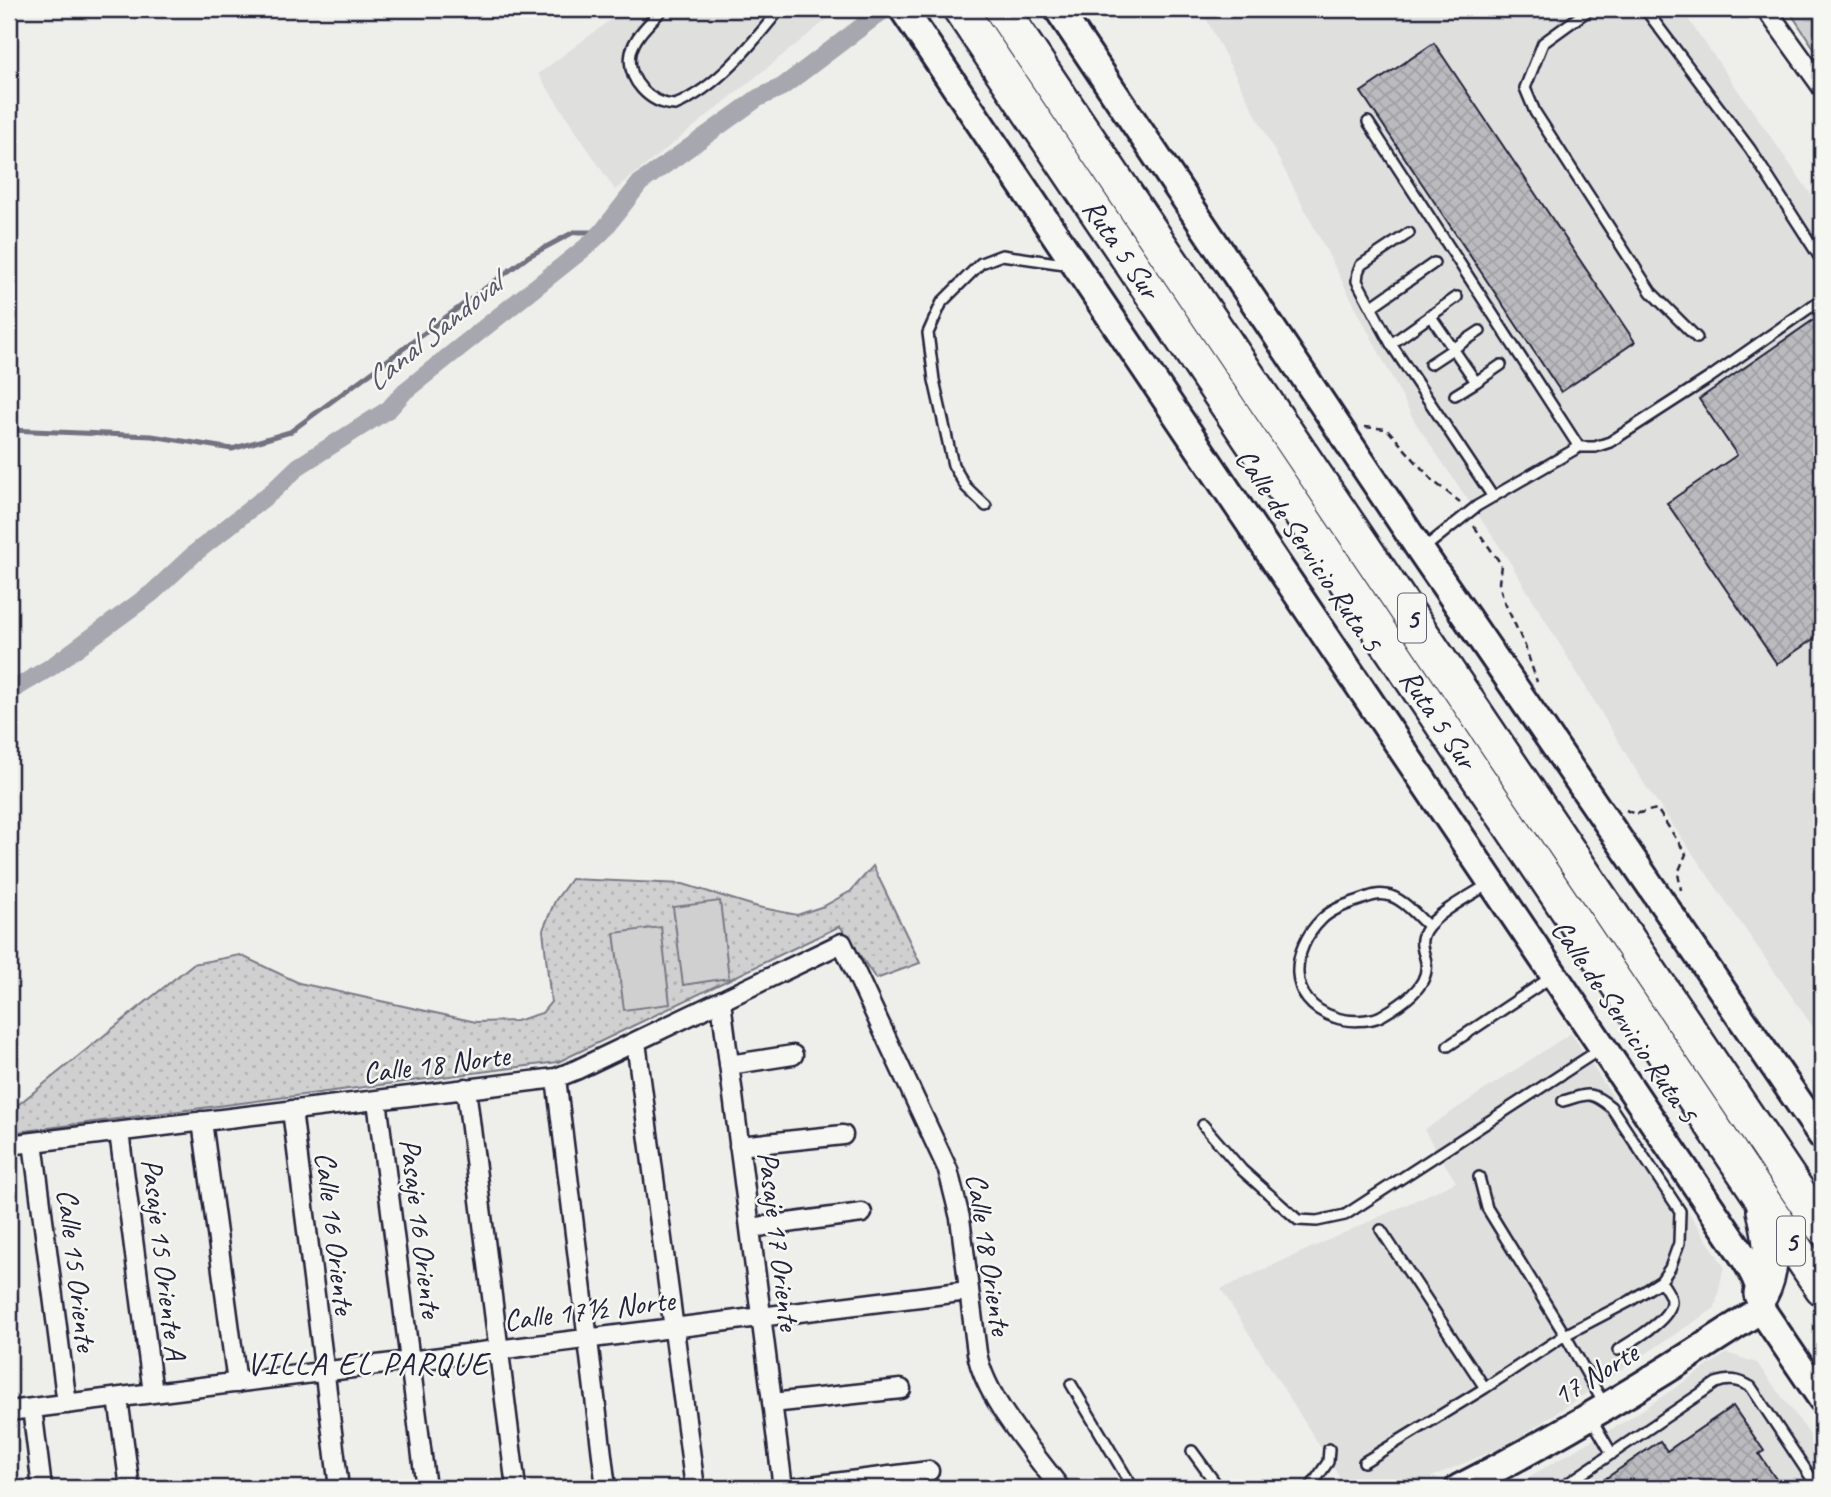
<svg xmlns="http://www.w3.org/2000/svg" width="1831" height="1497" viewBox="0 0 1831 1497" font-family="Caveat,sans-serif">
<defs>
<pattern id="grass-dots" width="8" height="8" patternUnits="userSpaceOnUse" patternTransform="scale(1.75)"><rect width="8" height="8" fill="#d0d0d1"/><path d="M2 2h.1M6 6h.1" fill="none" stroke="#b2b2b4" stroke-width="1.8" stroke-linecap="round"/></pattern>
<pattern id="building-cross-hatch" width="8" height="8" patternUnits="userSpaceOnUse" patternTransform="scale(1.75)"><rect width="8" height="8" fill="#bbbbbf"/><path d="M0 0l8 8M0 8l8-8" fill="none" stroke="#a0a0a5"/></pattern>
</defs>
<rect width="100%" height="100%" fill="#eeeeeb"/>
<filter id="ink" filterUnits="userSpaceOnUse"><feTurbulence type="fractalNoise" baseFrequency=".0143" numOctaves="2"/><feDisplacementMap in="SourceGraphic" scale="14" xChannelSelector="R" yChannelSelector="G"/><feConvolveMatrix kernelMatrix="1 2 1 2 8 2 1 2 1" color-interpolation-filters="sRGB"/></filter>
<g filter="url(#ink)">
<!-- built -->
<path fill="#dfdfde" d="M625,9H840L615,190L538,74Z
M1201,9H1681L1822,210V1040L1645,785L1508,559L1415,422Z
M1571,1033L1724,1266L1715,1308L1509,1444L1406,1488H1346L1221,1289L1456,1182L1424,1130Z
M1727,1353L1757,1363L1822,1451V1488H1510L1627,1420Z"/>
<!-- grass -->
<path fill="url(#grass-dots)" stroke="#797986" stroke-width="2" d="M873,866L920,963L876,979L840,926L558,1062L9,1133V1112L193,964L240,955L299,983L476,1022L516,1021L542,1013L551,1002L543,930L555,901L571,879L683,884L758,907L797,915L824,906L851,891Z"/>
<!-- pitch -->
<path fill="#d0d0d1" stroke="#797986" stroke-width="2" d="M1788,9H1822V60Z
M720,901L729,978L683,985L673,907Z
M661,927L670,1004L624,1010L614,933Z"/>
<g fill="none" stroke-linecap="round" stroke-linejoin="round">
<!-- stream -->
<path stroke="#727281" stroke-width="5" d="M9,430L152,436L232,449L290,432L529,256L574,232H602"/>
<!-- canal -->
<path stroke="#a7a7af" stroke-width="18" d="M9,692L51,667L152,593L195,553L274,490L299,466L389,409L405,391L586,247L602,232L640,183L758,98L782,87L885,9"/>
</g>
<!-- building -->
<path fill="url(#building-cross-hatch)" stroke="#22223b" stroke-width="2" d="M1434,43L1635,342L1561,392L1361,92Z
M1822,314V633L1777,664L1667,503L1737,455L1699,399Z
M1733,1406L1764,1451L1759,1454L1782,1488H1592L1660,1441L1667,1451Z"/>
<g fill="none" stroke-linecap="round" stroke-linejoin="round">
<defs>
<path id="lane" d="M663,9C652,21 634,36 631,53C626,80 650,104 675,105C717,88 752,44 780,9
M1590,9L1543,43L1525,88L1535,112L1651,292L1697,338
M1645,9L1750,149L1822,261
M1368,122L1579,447
M1409,233L1361,265L1358,272L1357,281L1391,344L1493,497
M1371,307L1434,263
M1430,315L1476,382L1455,395
M1391,344L1457,297
M1430,364L1480,331
M1476,382L1501,365
M986,506L966,487L953,465L934,380L928,333L942,302L981,263L1002,255L1064,264L1068,262
M1423,549L1477,506L1579,447H1595L1610,442L1709,378L1822,299
M1428,926C1417,916 1402,897 1386,895C1377,893 1368,897 1360,900C1347,904 1332,909 1322,919C1290,950 1286,1001 1334,1017C1347,1022 1369,1022 1381,1016C1400,1005 1430,987 1426,962C1424,951 1418,943 1425,931C1435,914 1471,895 1489,884
M1448,1046L1553,976
M1203,1125L1242,1170L1298,1220L1317,1221L1345,1215L1602,1048
M1479,1177L1487,1208L1565,1335L1605,1406
M1381,1230L1485,1388
M1618,1350C1632,1341 1672,1319 1671,1301C1671,1294 1664,1287 1661,1281
M1071,1384L1133,1488
M1591,1418L1612,1454
M1192,1451L1219,1488
M1364,1462L1485,1388L1565,1335L1630,1301L1661,1281L1670,1268L1679,1243L1680,1211L1611,1107C1590,1090 1588,1094 1563,1101
M1280,1487V1488
M1310,1488L1328,1462L1329,1449
M1561,1488L1716,1383C1729,1378 1739,1380 1751,1387L1818,1488"/>
<path id="street" d="M1766,9L1822,87
M721,1001L783,1488
M636,1042L695,1488
M729,1065L793,1055
M556,1078L606,1488
M466,1088L516,1488
M377,1100L426,1488
M292,1110L339,1488
M202,1121L237,1383
M119,1132L153,1393
M33,1142L67,1404
M9,1145L556,1078L576,1070L842,943L948,1170L960,1218L977,1353C985,1398 1032,1450 1060,1488
M739,1146L843,1135
M750,1228L862,1213
M118,1398L130,1488
M772,1403L901,1389
M32,1408L42,1488
M9,1411L968,1291
M795,1488L929,1471"/>
<path id="secondary" d="M903,9L1738,1248C1749,1265 1762,1283 1761,1304
M1058,9L1421,551L1822,1136
M1761,1309L1822,1399
M1459,1488C1563,1435 1663,1374 1761,1309"/>
<g id="highway">
<path id="s1" d="M960,9L1822,1288"/>
<path d="M1001,9L1822,1227"/>
<path d="M1761,1294C1775,1268 1771,1238 1764,1210"/>
</g>
</defs>
<!-- lane casing -->
<use href="#lane" stroke="#22223b" stroke-width="14"/>
<!-- street casing -->
<use href="#street" stroke="#22223b" stroke-width="23"/>
<!-- secondary casing -->
<use href="#secondary" stroke="#22223b" stroke-width="32"/>
<!-- highway casing -->
<use href="#highway" stroke="#22223b" stroke-width="38"/>
<!-- path -->
<path stroke="#22223b" stroke-width="2.5" stroke-dasharray="7 5" stroke-linecap="butt" d="M1365,427L1387,429L1433,481L1460,502
M1474,526L1501,564L1499,583L1504,601L1525,646L1537,682
M1626,810L1635,814L1657,809L1686,854L1678,873L1681,890"/>
<!-- lane -->
<use href="#lane" stroke="#f6f6f2" stroke-width="9"/>
<!-- street -->
<use href="#street" stroke="#f6f6f2" stroke-width="18"/>
<!-- secondary -->
<use href="#secondary" stroke="#f6f6f2" stroke-width="26"/>
<!-- highway -->
<use href="#highway" stroke="#f6f6f2" stroke-width="33"/>
</g>
</g>
<g text-anchor="middle" dominant-baseline="central" stroke-width="5" stroke-linejoin="round" paint-order="stroke">
<!-- shield labels -->
<g fill="#f6f6f2" stroke="#626272" stroke-width="2">
<rect x="1398" y="593.5" width="28" height="49" rx="5"/>
<rect x="1777" y="1216.5" width="28" height="49" rx="5"/>
</g>
<g font-size="28" font-weight="bold" fill="#22223b">
<text x="1412" y="618">5</text>
<text x="1791" y="1241">5</text>
</g>
<!-- street labels -->
<g font-size="30" fill="#22223b" stroke="#f6f6f2">
<text stroke="none"><textPath href="#s1" startOffset="289">Ruta 5 Sur</textPath></text>
<text transform="translate(1309 550) rotate(56)">Calle de Servicio Ruta 5</text>
<text stroke="none"><textPath href="#s1" startOffset="856">Ruta 5 Sur</textPath></text>
<text transform="translate(1625 1021) rotate(56)">Calle de Servicio Ruta 5</text>
<text transform="translate(436 1064) rotate(-7)">Calle 18 Norte</text>
<text transform="translate(421 1228) rotate(83)">Pasaje 16 Oriente</text>
<text transform="translate(335 1233) rotate(83)">Calle 16 Oriente</text>
<text transform="translate(779 1241) rotate(83)">Pasaje 17 Oriente</text>
<text transform="translate(989 1254) rotate(81)">Calle 18 Oriente</text>
<text transform="translate(164 1259) rotate(83)">Pasaje 15 Oriente A</text>
<text transform="translate(77 1270) rotate(83)">Calle 15 Oriente</text>
<text transform="translate(589 1310) rotate(-7)">Calle 17½ Norte</text>
<text transform="translate(1595 1374) rotate(-31)">17 Norte</text>
</g>
<!-- water labels -->
<g font-size="32" font-style="italic" fill="#575769" stroke="#f6f6f2">
<text transform="translate(433 332) rotate(-39)">Canal Sandoval</text>
</g>
<!-- neighbourhood labels -->
<g font-size="32" letter-spacing="2" fill="#22223b" stroke="#f6f6f2">
<text x="368" y="1363">VILLA EL PARQUE</text>
</g>
</g>
<!-- margin -->
<rect width="1831" height="1497" fill="none" stroke="#f6f6f2" stroke-width="35"/>
<rect x="18" y="18" width="1796" height="1462" fill="none" stroke="#22223b" stroke-width="2.5" filter="url(#ink)"/>
</svg>
